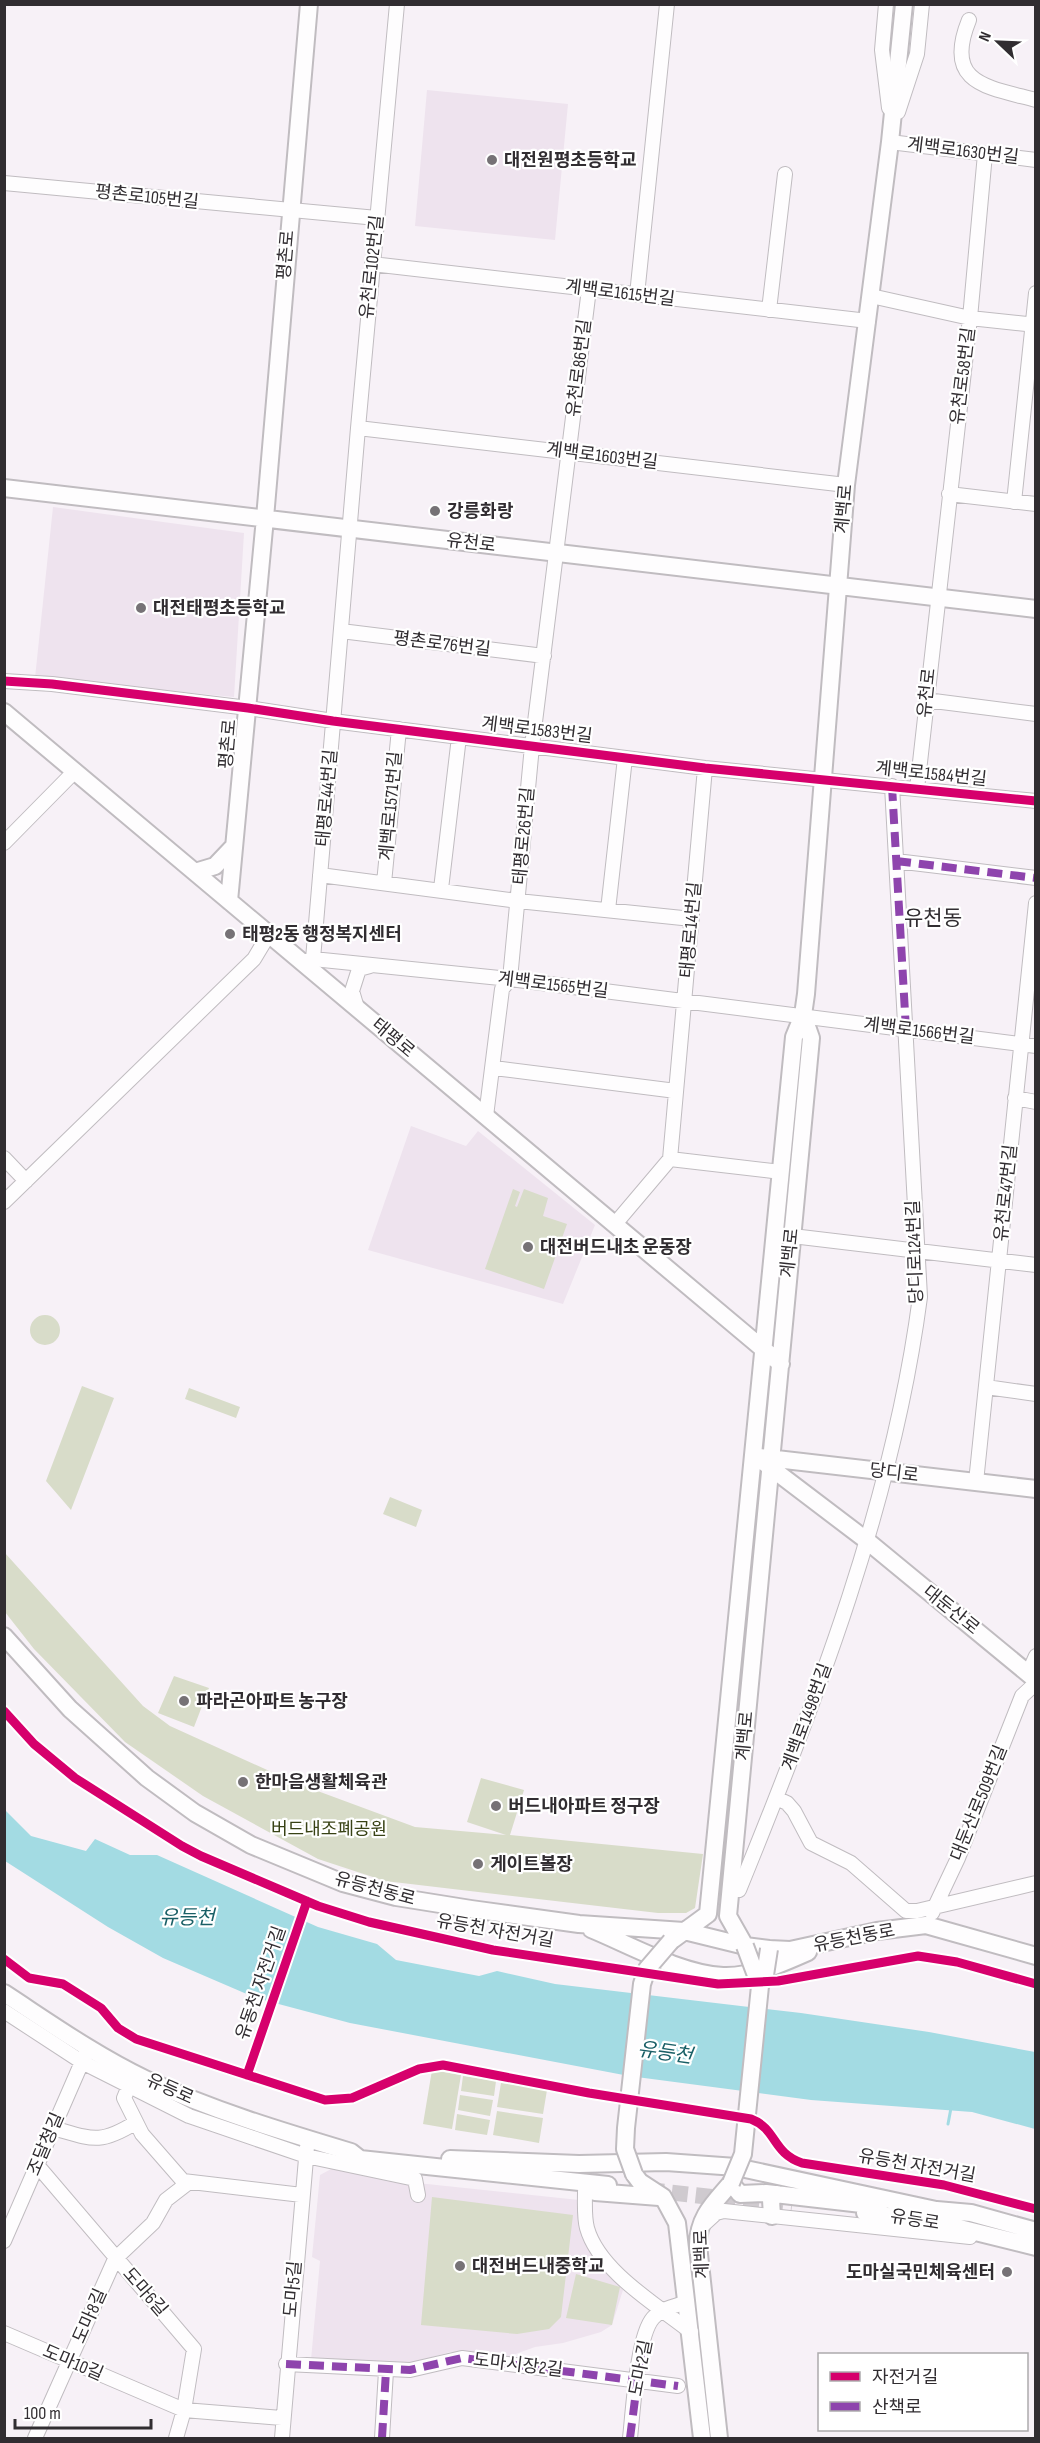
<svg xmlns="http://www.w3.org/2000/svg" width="1040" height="2443" viewBox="0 0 1040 2443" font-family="'Sofia Sans Condensed','Noto Sans KR',sans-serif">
<rect width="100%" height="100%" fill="#f7f1f7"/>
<!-- built -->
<path fill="#eee3ee" d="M427,90L568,104L555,240L415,226Z
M53,507L244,533L234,697L35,678Z
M411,1126L466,1146L478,1131L595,1225L563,1304L368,1250Z
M333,2168L389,2180L579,2200L582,2234L604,2271L623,2290L612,2325L601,2332L563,2343L535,2347L510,2356L450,2352L404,2365L311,2360L320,2261L312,2257L320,2175Z"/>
<!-- green -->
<path fill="#d8dcc9" d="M513,1189L520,1192L515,1206L517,1207L524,1189L548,1198L543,1216L567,1224L544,1289L485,1269Z
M30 1330a15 15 0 1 1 30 0a15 15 0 1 1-30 0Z
M82,1386L114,1398L71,1510L46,1481Z
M189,1388L240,1407L236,1418L185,1399Z
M390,1497L422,1510L416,1527L383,1514Z
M5,1553L143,1706L170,1726L296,1783L415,1827L506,1835L467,1822L481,1778L524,1790L510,1835L703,1854L695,1908L686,1913H658L385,1881L318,1859L203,1796L125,1742L34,1649L5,1612Z
M174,1676L209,1688L194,1727L158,1713Z
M432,2070L461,2075L452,2129L423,2124Z
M463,2076L496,2081L494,2096L461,2091Z
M501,2083L547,2090L543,2114L497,2107Z
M460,2095L493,2100L490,2116L458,2110Z
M497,2111L543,2118L539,2143L493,2135Z
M457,2114L490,2120L487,2135L455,2130Z
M432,2197L573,2215L561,2317L549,2329L517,2334L421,2325Z
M576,2274L620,2287L612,2325L566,2318Z"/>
<!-- water -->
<path fill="#a3dbe3" d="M4,1809L31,1836L86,1851L95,1839L130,1855H157L318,1927L377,1944L396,1960L479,1976L497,1971L555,1984L801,2013L929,2032L1035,2052V2129L972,2112L811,2100L629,2076L350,2023L256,1998L163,1958L108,1927L5,1861Z"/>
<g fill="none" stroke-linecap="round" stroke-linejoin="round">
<!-- stream -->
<path stroke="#a3dbe3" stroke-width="3" d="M948,2124L951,2108"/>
<!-- major-tunnel -->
<path stroke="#cfcacf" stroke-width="16" stroke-dasharray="16 8" stroke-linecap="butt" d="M648,2190L792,2206"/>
<defs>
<path id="minor" d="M886,4L882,50L889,108
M969,20C943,84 987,87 1036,100
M898,112L917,54L922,4
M890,142L1036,160
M4,183L377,218
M372,264L868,321
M637,295L667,4
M871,296L970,318L1036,325
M769,310L785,174
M358,428L846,485
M949,494L1036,504
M1014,502L1036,293
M341,631L544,656
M4,681L52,684L248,708L333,721L705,768L1036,801
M926,700L1036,714
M917,789L970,318L985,154
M4,843L75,771
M896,861L1036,878
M320,875L518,901L692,919
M384,883L399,729
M441,889L459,737
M608,910L625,758
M313,959L358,428L397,4
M304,961L313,959L510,979L1036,1046
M357,1008L352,991L359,969L370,966
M494,1068L676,1091
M1015,1098L1036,1102
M486,1116L502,989L510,979L532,746L589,289
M4,1158L26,1181
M670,1159L781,1172
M4,1202L254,959L269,934
M615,1224L670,1159L705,768
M784,1235L1036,1265
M986,1387L1036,1394
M976,1482L1036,903
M1028,1674L1036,1656
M776,1798L787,1803L794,1811L811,1843L851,1863L906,1911H917L1036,1883
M739,1890C817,1699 893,1502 920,1297L892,786
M932,1913L958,1858L1022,1696L1036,1683
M4,2011L82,2062L189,2116L306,2156L415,2179L418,2195
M129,2086L124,2098L142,2134L183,2181L302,2195
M53,2128C92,2139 99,2145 135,2123
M37,2165L194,2349L184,2410L176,2438
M585,2191C585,2203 584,2217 587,2228C599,2271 657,2305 691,2332
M704,2224L716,2213L724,2211L970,2237
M4,2241L85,2055
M4,2333L184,2410L282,2418
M286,2364L410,2370L462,2358L678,2386
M35,2438L115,2259L153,2223L166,2200L188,2183
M282,2438L307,2147
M382,2438L386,2371
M630,2438C633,2412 637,2336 653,2318C662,2308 676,2306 687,2302"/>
<path id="major" d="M4,488L1036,609
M4,712L781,1364
M195,872L215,866L234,846
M229,901L265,518L309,4
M759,1457L1036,1489
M762,1461L866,1540L1036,1680
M4,1636L70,1709L147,1778L195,1813L251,1845L343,1883L396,1897L471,1909L579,1924L684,1931L745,1946L769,1949L790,1950L877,1931L926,1925L1036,1956
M591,1929C630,1945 681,1974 723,1976C752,1977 781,1964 808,1952
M671,1941L708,1914L794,1037L803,1015L806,994L846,485L890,142L904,4
M745,1946L728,1916L811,1038L803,1015
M4,1993C50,2023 95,2055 145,2079C211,2110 281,2131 351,2152L360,2159L608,2185
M450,2159L579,2164L666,2162L736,2167L936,2210
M634,2174L640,2182L663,2197L677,2223L702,2438
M595,2192L659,2197
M925,2209L971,2213L1036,2231
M865,2213L939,2223L1036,2247
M772,2216L771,2200L777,2194
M719,2438L698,2245C698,2217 714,2203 731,2183L740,2194L766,2193L879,2206"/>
</defs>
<!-- minor casing -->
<use href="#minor" stroke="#c0bcc0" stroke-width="16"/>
<!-- major casing -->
<use href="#major" stroke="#c0bcc0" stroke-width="20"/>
<!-- minor -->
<use href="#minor" stroke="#fefdfe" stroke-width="14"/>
<!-- major -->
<use href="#major" stroke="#fefdfe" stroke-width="16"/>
<defs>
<path id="major-bridge" d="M760,1986L765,1975L769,1949
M634,2174L625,2149L626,2128L642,1984L647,1969L671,1941
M731,2183L743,2154L760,1986L745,1946"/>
</defs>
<!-- major-bridge casing -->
<use href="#major-bridge" stroke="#c0bcc0" stroke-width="20" stroke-linecap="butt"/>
<!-- major-bridge -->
<use href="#major-bridge" stroke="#fefdfe" stroke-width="16"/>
<!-- quiet -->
<path stroke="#8e44ad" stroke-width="8" stroke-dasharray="15 8" stroke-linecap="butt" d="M892,786L906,1030
M896,861L1036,878
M286,2364L410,2370L462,2358L678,2386
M382,2438L386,2371
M630,2438L641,2353"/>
<defs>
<path id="cycleway" d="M4,681L52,684L248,708L333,721L705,768L1036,801
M4,1711L34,1744L75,1778L182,1846L201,1856L318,1906L369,1922L493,1950L718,1984L778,1981L918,1956L957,1962L1036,1984
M4,1959L29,1978L63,1984L101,2008L118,2028L136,2039L325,2100L352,2098L419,2069L443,2065L589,2093L751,2119C777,2129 772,2153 802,2163L944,2185L1036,2209
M247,2075L307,1901"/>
</defs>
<!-- cycleway casing -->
<use href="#cycleway" stroke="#fff" stroke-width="13"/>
<!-- cycleway -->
<use href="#cycleway" stroke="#d6006c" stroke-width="9"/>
</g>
<!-- markers -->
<g fill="#767276" stroke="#fff" stroke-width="2">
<circle cx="492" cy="160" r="6"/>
<circle cx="435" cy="511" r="6"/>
<circle cx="141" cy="608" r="6"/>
<circle cx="230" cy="934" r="6"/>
<circle cx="528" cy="1247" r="6"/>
<circle cx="184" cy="1701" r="6"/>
<circle cx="243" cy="1782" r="6"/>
<circle cx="496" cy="1806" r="6"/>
<circle cx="478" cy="1864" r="6"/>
<circle cx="460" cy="2266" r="6"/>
<circle cx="1007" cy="2272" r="6"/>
</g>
<g text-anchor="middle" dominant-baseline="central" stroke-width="4.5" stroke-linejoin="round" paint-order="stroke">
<!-- street labels -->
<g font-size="18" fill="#312d31" stroke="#fff">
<text transform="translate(963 151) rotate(7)">계백로1630번길</text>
<text transform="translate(147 197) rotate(6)">평촌로105번길</text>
<text transform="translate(286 255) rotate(-85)">평촌로</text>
<text transform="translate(372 267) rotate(-84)">유천로102번길</text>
<text transform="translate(620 293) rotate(7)">계백로1615번길</text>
<text transform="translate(579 368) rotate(-83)">유천로86번길</text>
<text transform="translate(963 376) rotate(-83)">유천로58번길</text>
<text transform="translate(602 456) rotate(7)">계백로1603번길</text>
<text transform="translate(844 509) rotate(-85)">계백로</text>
<text transform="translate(471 543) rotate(7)">유천로</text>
<text transform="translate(442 644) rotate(7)">평촌로76번길</text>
<text transform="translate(927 693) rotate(-84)">유천로</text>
<text transform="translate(537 730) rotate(7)">계백로1583번길</text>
<text transform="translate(228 744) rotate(-85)">평촌로</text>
<text transform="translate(931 774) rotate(6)">계백로1584번길</text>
<text transform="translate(327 798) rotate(-85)">태평로44번길</text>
<text transform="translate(391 806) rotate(-85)">계백로1571번길</text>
<text transform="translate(524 836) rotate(-85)">태평로26번길</text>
<text transform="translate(691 930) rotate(-85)">태평로14번길</text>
<text transform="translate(553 985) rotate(7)">계백로1565번길</text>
<text transform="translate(919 1031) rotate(7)">계백로1566번길</text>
<text transform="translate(393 1038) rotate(40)">태평로</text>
<text transform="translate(1006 1193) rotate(-84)">유천로47번길</text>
<text transform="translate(915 1252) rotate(-92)">당디로124번길</text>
<text transform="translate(790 1253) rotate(-84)">계백로</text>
<text transform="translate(894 1473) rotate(7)">당디로</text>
<text transform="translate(951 1610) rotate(39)">대둔산로</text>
<text transform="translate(807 1717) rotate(-70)">계백로1498번길</text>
<text transform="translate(745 1736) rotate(-85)">계백로</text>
<text transform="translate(979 1803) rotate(-68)">대둔산로509번길</text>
<text transform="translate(375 1889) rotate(15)">유등천동로</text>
<text transform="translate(495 1931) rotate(10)">유등천 자전거길</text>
<text transform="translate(854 1938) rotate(-11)">유등천동로</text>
<text transform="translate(261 1983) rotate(-71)">유동천 자전거길</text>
<text transform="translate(170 2089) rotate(24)">유등로</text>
<text transform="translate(46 2144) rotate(-67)">조달청길</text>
<text transform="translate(917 2166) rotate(10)">유등천 자전거길</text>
<text transform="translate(915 2220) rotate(9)">유등로</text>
<text transform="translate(702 2254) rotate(-92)">계백로</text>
<text transform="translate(293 2289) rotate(-85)">도마5길</text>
<text transform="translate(145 2292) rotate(49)">도마6길</text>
<text transform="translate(90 2316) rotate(-66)">도마8길</text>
<text transform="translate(73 2363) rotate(23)">도마10길</text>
<text transform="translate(518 2365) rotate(7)">도마시장2길</text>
<text transform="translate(641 2368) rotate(-79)">도마2길</text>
</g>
<!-- poi labels -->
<g font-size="18" font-weight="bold" fill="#312d31" stroke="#fff" text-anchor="start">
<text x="504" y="160">대전원평초등학교</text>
<text x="447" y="511">강릉화랑</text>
<text x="153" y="608">대전태평초등학교</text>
<text x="242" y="934">태평2동 행정복지센터</text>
<text x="540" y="1247">대전버드내초 운동장</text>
<text x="196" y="1701">파라곤아파트 농구장</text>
<text x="255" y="1782">한마음생활체육관</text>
<text x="508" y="1806">버드내아파트 정구장</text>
<text x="490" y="1864">게이트볼장</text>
<text x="472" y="2266">대전버드내중학교</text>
<text x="995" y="2272" text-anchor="end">도마실국민체육센터</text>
</g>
<!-- park labels -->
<g font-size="18" fill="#384215" stroke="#fff">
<text x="329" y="1829">버드내조폐공원</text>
</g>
<!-- water labels -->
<g font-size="20" font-style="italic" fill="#195f66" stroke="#fff">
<text x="187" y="1918">유등천</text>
<text transform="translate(665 2053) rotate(8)">유등천</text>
</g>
<!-- quarter labels -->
<g font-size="21" fill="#312d31" stroke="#fff">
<text x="933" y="918">유천동</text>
</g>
</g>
<!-- border -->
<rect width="1040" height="2443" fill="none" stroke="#312d31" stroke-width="12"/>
<!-- legend -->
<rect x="818" y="2353" width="210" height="78" fill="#ffffff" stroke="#adabad" stroke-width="1.5"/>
<rect x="830" y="2372" width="30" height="9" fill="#d6006c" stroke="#adabad" stroke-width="1.5"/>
<text x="872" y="2383" font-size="18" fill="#312d31">자전거길</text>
<rect x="830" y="2402" width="30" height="9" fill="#8e44ad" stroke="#adabad" stroke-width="1.5"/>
<text x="872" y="2413" font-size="18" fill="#312d31">산책로</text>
<!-- north arrow -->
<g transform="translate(998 42) rotate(293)" stroke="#ffffff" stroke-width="4.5" paint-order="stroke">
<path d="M0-4.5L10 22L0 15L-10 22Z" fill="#312d31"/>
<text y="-9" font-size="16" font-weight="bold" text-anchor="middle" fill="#312d31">N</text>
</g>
<!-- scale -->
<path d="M15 2419v9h136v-9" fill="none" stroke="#312d31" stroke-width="3"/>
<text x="24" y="2419" font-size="18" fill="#312d31" stroke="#ffffff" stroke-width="4.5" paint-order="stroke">100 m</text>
</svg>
